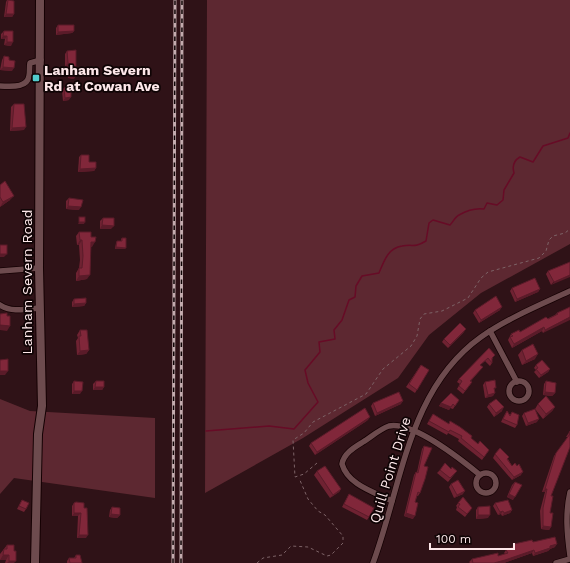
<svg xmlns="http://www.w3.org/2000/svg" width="570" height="563" font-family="'Work Sans',sans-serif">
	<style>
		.green { fill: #5d2831 }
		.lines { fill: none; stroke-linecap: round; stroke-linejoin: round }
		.stream { stroke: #670b26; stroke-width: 1.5 }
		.street-casing { stroke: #150103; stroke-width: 7 }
		.secondary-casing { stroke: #150103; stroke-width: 10 }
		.path { stroke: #7d6367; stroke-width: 1; stroke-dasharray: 3 3; stroke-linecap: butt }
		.street { stroke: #6d4b4e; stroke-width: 5.5 }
		.secondary { stroke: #6d4b4e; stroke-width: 8 }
		.rail-casing { stroke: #c4acaf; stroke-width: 3 }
		.rail { stroke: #0f0405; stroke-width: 1.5; stroke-dasharray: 4.5; stroke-linecap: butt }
		.wall { fill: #6f2232 }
		.shaded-wall { fill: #5a1b29 }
		.building { fill: #81273a; stroke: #5a1b29 }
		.poi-dot { fill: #52cdce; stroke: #0f0405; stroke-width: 1.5 }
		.labels { text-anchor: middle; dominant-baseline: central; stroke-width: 3.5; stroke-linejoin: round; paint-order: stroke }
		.poi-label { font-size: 14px; font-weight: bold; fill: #fde7e9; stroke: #0f0405; text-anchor: start }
		.street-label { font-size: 14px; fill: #fde7e9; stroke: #0f0405 }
	</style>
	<rect width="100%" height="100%" fill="#2f1217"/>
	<g class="green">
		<polygon points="207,0 570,0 570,244 481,293 429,335 398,378 303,438 205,493"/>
		<polygon points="0,399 30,411 155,418 155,498 14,478 0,494"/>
	</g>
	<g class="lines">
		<path class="stream" d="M206,431L269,426L294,429L318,402L308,383L305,370L320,352L319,342L335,339L334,330L342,320L349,300L355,297L356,286L362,276L379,273C384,261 388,248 402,246C414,244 414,248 426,241L429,223L433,220L450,225C453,222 455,217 459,215C466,211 476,208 484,209L487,203L497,205L503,200L504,190L514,173C512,166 513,161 520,157L533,162L543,146L568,138L570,133"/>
		<defs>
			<g id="street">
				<path d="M0,86C9,86 27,89 29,76C30,72 29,67 30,63L41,60"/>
				<polyline points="0,271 39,268"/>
				<path d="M0,305C12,313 27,309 40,308"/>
				<polyline points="490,331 517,382"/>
				<circle cx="519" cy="391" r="10"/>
				<circle cx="486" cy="483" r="10"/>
				<path d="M570,492C565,514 567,534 570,556"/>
				<path d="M392,501C374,492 348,485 342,464C344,453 355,447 363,442C371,437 380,429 389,426C413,421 463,461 480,475"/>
				<path d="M373,563C402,485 408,389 481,337C508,318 540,305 570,291"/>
				<polyline points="556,563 570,559"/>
			</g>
			<polyline id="secondary" points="35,563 38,434 42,406 39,268 40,0"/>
		</defs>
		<use href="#street" class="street-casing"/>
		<use href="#secondary" class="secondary-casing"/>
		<g class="path">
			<polyline points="317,463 304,474 295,477 293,440 304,433 313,422 366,394 383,369 411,346 417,336 420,319 424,314 442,311 468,298 481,278 488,272 539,258 546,251 549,240 553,236 565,233 570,229"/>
			<polyline points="257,563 263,558 282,555 291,546 308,547 327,556 331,555 343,543 343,536 325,515 318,511 308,499 299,478"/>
		</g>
		<use href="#street" class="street"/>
		<use href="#secondary" class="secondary"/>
		<defs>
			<g id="rail">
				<polyline points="173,563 175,0"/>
				<polyline points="181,563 182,0"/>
			</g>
		</defs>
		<use href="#rail" class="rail-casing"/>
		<use href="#rail" class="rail"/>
	</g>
	<g class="wall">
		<polygon points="7,0 12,0 14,14 12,17 4,17 6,2"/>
		<polygon points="58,25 74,31 72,33 56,35 56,28"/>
		<polygon points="4,31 13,31 11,46 4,45 5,39 1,39 1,34"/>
		<polygon points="67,51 74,79 68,78 68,67 65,66 65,54"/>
		<polygon points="4,56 9,60 12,71 0,70 2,60"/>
		<polygon points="64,88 69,100 63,101 62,91"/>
		<polygon points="14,104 24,130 10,131 11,107"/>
		<polygon points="81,155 96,168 94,171 78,172 79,157"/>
		<polygon points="0,185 10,200 0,207"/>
		<polygon points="69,198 79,210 66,209 66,201"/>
		<polygon points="103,218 111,229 100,229 100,221"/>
		<polygon points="79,232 91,237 92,247 91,247 87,279 76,281 76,273 79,268 80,260 79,245 77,245 76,236"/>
		<polygon points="122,238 125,249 115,249 116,243 117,241 121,241 121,239"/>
		<polygon points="570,262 551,285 546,274 548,271"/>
		<polygon points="512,288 540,289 538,292 515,302 510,291"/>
		<polygon points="74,299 86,303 84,306 72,307 72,302"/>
		<polygon points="570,307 543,333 542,331 512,348 508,340 511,334 520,332 555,315 557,313"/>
		<polygon points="475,310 500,310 479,323 473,313"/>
		<polygon points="80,330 89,350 86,354 77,355 76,341 78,338 77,335"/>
		<polygon points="464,332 448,348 442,342 444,339"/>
		<polygon points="489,348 493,358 492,359 492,363 490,366 485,361 480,365 480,370 471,381 470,385 463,394 457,389 460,384 457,382 459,379"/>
		<polygon points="522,350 535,359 522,365 518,355"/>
		<polygon points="421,365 429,370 415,393 406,387"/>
		<polygon points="536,365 550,369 548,372 539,378 534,372 536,370 534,368"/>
		<polygon points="74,381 80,394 72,394 72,384"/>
		<polygon points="96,381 104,387 102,390 93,390 93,384"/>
		<polygon points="546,381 555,393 552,396 543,395 544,384"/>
		<polygon points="485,382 495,390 493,396 485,398 483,385"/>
		<polygon points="459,400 453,409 450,408 449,410 439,406 441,403"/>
		<polygon points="373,403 401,404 375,416 371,406"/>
		<polygon points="489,404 502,411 494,417 487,407"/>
		<polygon points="538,404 555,407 552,411 543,419 535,409"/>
		<polygon points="507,411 510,415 512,412 517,425 515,428 501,422 505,414"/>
		<polygon points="524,413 537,422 526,426 522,416"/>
		<polygon points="433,414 449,424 450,421 471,438 478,444 489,450 482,460 458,441 459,439 448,433 447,435 427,424"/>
		<polygon points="368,420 315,455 309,446 311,443"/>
		<polygon points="570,431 570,447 551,496 550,513 551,527 549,530 541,529 540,511 545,492 542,492 554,456 568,437 566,437"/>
		<polygon points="424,446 424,466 420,493 418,496 417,496 415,502 413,519 404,516 414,475 416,472 417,472 422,449"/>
		<polygon points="495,454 508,459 512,466 521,475 512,480 493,458"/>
		<polygon points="440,470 457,471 448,482 437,473"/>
		<polygon points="317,471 341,489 339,492 330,498 314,475"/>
		<polygon points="515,482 513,500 507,497 512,485"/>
		<polygon points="451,484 463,494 454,498 449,487"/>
		<polygon points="349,494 369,517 367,520 342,507"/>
		<polygon points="22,500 26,509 24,512 17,509"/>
		<polygon points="74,503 84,508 86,538 77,538 78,516 72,516 72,506"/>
		<polygon points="458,503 472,508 465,517 456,510 457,507 456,506"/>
		<polygon points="495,503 512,510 510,513 502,516 501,514 498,515 493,506"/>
		<polygon points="112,507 120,515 117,518 109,517 110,510"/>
		<polygon points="478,507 488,518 476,519 476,510"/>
		<polygon points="533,542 555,547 550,549 548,551 533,556 532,553 504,563 470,563 469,562 472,559 498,556 505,554 504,553 506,550 512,548 514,544"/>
		<polygon points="7,545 14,563 5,563 6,560 0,560 0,554"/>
		<polygon points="76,555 82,563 67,563 67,561 69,558 74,558"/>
	</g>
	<g class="shaded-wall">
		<polygon points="6,14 14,14 12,17 4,17"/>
		<polygon points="74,31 72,33 56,35 58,32"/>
		<polygon points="3,36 7,36 5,39 1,39"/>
		<polygon points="7,42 13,42 11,46 4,45"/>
		<polygon points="68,63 70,64 68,67 65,66"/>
		<polygon points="3,67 14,68 12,71 0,70"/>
		<polygon points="70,75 76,76 74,79 68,78"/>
		<polygon points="71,97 69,100 63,101 65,98"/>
		<polygon points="26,127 24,130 10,131 12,128"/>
		<polygon points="96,168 94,171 78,172 80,169"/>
		<polygon points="14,196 10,200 0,207 3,202"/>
		<polygon points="68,206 81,207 79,210 66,209"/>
		<polygon points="79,222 85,222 84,224 78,224"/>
		<polygon points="102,225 114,226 111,229 100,229"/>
		<polygon points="80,240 82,240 79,245 77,245"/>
		<polygon points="91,242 95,242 92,247 88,247"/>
		<polygon points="116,247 126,248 125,249 115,249"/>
		<polygon points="0,254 7,254 4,257 0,257"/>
		<polygon points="90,275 87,279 76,281 79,276"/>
		<polygon points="570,275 570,277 551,285 554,282"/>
		<polygon points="540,289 538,292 515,302 517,299"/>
		<polygon points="86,303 84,306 72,307 74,304"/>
		<polygon points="502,307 500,310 479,323 481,320"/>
		<polygon points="570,317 570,320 543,333 545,330"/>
		<polygon points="0,325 10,326 7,331 0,330"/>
		<polygon points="544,327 542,331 512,348 514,344"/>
		<polygon points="466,329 464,332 448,348 450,345"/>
		<polygon points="89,350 86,354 77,355 80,351"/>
		<polygon points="538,354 535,359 522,365 526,361"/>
		<polygon points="550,369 548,372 539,378 541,375"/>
		<polygon points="0,371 8,371 5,375 0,375"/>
		<polygon points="95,387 104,387 102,390 93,390"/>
		<polygon points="74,391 82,391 80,394 72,394"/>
		<polygon points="545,392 555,393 552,396 543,395"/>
		<polygon points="495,393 493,396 485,398 488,395"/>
		<polygon points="403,401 401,404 375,416 377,413"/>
		<polygon points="441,403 451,407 449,410 439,406"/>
		<polygon points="504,407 502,411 494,417 496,413"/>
		<polygon points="555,407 552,411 543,419 546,414"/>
		<polygon points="370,417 368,420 315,455 317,452"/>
		<polygon points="539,419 537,422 526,426 528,423"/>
		<polygon points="523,472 521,475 512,480 514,477"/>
		<polygon points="341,489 339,492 330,498 333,495"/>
		<polygon points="545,489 547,489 545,492 542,492"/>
		<polygon points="465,491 463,494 454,498 457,495"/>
		<polygon points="509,494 515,497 513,500 507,497"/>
		<polygon points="512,510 510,513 502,516 504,513"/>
		<polygon points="503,511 501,514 498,515 500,512"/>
		<polygon points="74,513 81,513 78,516 72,516"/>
		<polygon points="406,513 415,516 413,519 404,516"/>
		<polygon points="111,514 120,515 117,518 109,517"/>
		<polygon points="478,515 490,515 488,518 476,519"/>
		<polygon points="543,526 551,527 549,530 541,529"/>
		<polygon points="79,535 88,535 86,538 77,538"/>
		<polygon points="557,544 555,547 550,549 548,551 533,556 535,553 550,546"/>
		<polygon points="534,550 532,553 504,563 494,563"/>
		<polygon points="3,555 9,555 6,560 0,560"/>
		<polygon points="9,561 16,561 14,563 7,563"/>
	</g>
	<g class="building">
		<polygon points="8,0 14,1 14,14 6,14"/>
		<polygon points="58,25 74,25 74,31 58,32"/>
		<polygon points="4,31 13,31 13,42 7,42 7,36 3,36"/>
		<polygon points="76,50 76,76 70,75 70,64 68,63 67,51"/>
		<polygon points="4,56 9,57 9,60 15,61 14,68 3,67"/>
		<polygon points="73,86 73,92 71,92 71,97 65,98 64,88"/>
		<polygon points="14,104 24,104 26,127 12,128"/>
		<polygon points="81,155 89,155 89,162 96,162 96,168 80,169"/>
		<polygon points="5,181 14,196 3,202 0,197 0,185"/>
		<polygon points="69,198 83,200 81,207 68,206"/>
		<rect x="79" y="217" width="6" height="5"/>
		<polygon points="103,218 114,218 114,226 102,225"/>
		<polygon points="79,232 91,232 91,237 96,237 95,242 91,242 90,275 79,276 79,268 82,268 83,256 82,240 80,240"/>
		<polygon points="122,238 126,238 126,248 116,247 117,241 122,241"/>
		<rect x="0" y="245" width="7" height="9"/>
		<polygon points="570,262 570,275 554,282 548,271"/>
		<polygon points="535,278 540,289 517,299 512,288"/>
		<polygon points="496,296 502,307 481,320 475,310"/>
		<polygon points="86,298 86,303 74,304 74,299"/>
		<polygon points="570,307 570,317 545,330 544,327 514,344 510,337 513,336 511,334 519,330 520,332 546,317 548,319 558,314 557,313"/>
		<polygon points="7,313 7,316 10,316 10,326 0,325 0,314"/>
		<polygon points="460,323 466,329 450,345 444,339"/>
		<polygon points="80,330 87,330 89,350 80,351 79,336 81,336"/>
		<polygon points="533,344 538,354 526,361 522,350"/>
		<polygon points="489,348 495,355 492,358 492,363 488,358 480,365 483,367 470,381 472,382 465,391 459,386 462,381 459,379"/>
		<polygon points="8,359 8,371 0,371 0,360"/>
		<polygon points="542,360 550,369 541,375 536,369 538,368 536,365"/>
		<polygon points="421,365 429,370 417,390 409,384"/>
		<polygon points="495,380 496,388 494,388 495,393 488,395 485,382"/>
		<polygon points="74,381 83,382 82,391 74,391"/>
		<polygon points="96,381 104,381 104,387 95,387"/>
		<polygon points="546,381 556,383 555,393 545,392"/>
		<polygon points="399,392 403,401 377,413 373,403"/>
		<polygon points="451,393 459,400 455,406 453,404 451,407 441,403"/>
		<polygon points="546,396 555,407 546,414 538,404"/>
		<polygon points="496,399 504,407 496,413 489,404"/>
		<polygon points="365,408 370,417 317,452 311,443"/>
		<polygon points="535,409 539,419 528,423 524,413"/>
		<polygon points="507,411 510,416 512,412 519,415 517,425 503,419"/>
		<polygon points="433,414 449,424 450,421 460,427 472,436 471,438 478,444 480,441 489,450 484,457 461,438 462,436 450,430 449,432 429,421"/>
		<polygon points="570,431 570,447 551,496 553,496 550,513 553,513 551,527 543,526 543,508 547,489 545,489 556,453 570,434 569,433"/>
		<polygon points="424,446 432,448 424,466 428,467 425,479 420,493 418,492 415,502 418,503 415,516 406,513 416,472 418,473"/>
		<polygon points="500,448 509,457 507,459 512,466 515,463 517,466 519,464 523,472 514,477 495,454"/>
		<polygon points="445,463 451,469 452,467 457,471 450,478 440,470"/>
		<polygon points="325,466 341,489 333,495 317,471"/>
		<polygon points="458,480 465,491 457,495 451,484"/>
		<polygon points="515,482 522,485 515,497 509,494"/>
		<polygon points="349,494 374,508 369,517 344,504"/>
		<polygon points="463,497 472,508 467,514 458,507 460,504 458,503"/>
		<polygon points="22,500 29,503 26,509 19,506"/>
		<polygon points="508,500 512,510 504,513 503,511 500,512 495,503"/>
		<polygon points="76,502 84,503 84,508 87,508 88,535 79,535 81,513 74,513 74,503"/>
		<polygon points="490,506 490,515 478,515 478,507"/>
		<polygon points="112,507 120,508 120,515 111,514"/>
		<polygon points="555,537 557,544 550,546 550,548 535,553 534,550 505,560 494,563 473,563 472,559 498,553 498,556 508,553 506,550 514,547 514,544 532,540 533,542"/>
		<polygon points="7,545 14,545 14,551 16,551 16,561 9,561 9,555 3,555 4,549 7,549"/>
		<polygon points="76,555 80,555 82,563 70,563 69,558 76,558"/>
	</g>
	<rect class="poi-dot" x="32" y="74" width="8" height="8" rx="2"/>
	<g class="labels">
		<g class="poi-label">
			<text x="44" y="70">Lanham Severn<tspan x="44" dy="16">Rd at Cowan Ave</tspan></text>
		</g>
		<g class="street-label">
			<text transform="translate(27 282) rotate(-90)">Lanham Severn Road</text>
			<text transform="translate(390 470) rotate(-73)">Quill Point Drive</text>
		</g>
	</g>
	<path d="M430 543v6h84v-6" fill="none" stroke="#fde7e9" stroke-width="2"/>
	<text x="436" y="543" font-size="12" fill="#fde7e9" stroke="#0f0405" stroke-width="3" paint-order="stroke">100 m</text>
</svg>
